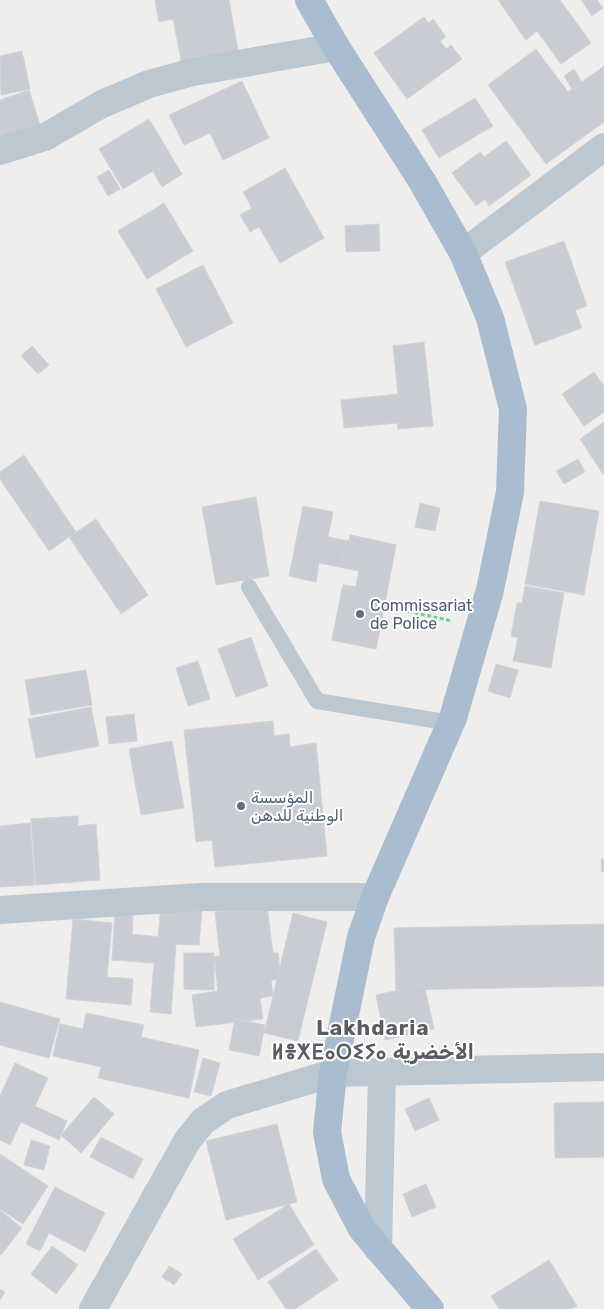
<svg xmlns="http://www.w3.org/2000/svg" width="604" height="1309" font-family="Rubik,'Noto Naskh Arabic','Noto Sans Tifinagh',sans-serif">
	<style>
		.building { fill: #c9ccd2; stroke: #d0d3d9 }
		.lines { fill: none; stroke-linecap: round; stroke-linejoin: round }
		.path { stroke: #6dd2a1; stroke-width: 3; stroke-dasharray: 4 2.5; stroke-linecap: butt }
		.service { stroke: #bcc8d1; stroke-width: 16 }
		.minor { stroke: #bcc8d1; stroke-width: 28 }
		.tertiary { stroke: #bcc8d1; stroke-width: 28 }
		.primary { stroke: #aabccf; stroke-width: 28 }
		.service-dot { fill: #5c6f8a; stroke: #fff; stroke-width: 2 }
		.labels { text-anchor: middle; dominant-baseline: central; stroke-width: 4; stroke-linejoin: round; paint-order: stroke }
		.service-label { font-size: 16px; fill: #4e5e75; stroke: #fff; text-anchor: start }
		.district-label { font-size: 21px; font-weight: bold; letter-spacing: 1px; fill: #595d63; stroke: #fff }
	</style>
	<rect width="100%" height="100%" fill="#f0eded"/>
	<g class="building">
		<polygon points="155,0 229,0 239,55 182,65 173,19 159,22"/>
		<polygon points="498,0 560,0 591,43 561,64 537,31 526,40"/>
		<polygon points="581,0 597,0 603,8 592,16"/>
		<polygon points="424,17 428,23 433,19 446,37 440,41 446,49 451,45 462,59 407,99 374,53"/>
		<polygon points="536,49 568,92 604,66 604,122 546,164 488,85"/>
		<polygon points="22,51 30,89 1,95 0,56"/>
		<polygon points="574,69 583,84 573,90 564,76"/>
		<polygon points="242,81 269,138 223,160 210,133 184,145 169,115"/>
		<polygon points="29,90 41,128 0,141 0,100"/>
		<polygon points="475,98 493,126 439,158 422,130"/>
		<polygon points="149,119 182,174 162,187 153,171 123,189 99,149"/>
		<polygon points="506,141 531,175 489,206 485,199 476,206 452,173 480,152 484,157"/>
		<polygon points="285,168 324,238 280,263 259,227 250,232 240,215 252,208 243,192"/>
		<polygon points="109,170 120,189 108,196 97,177"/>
		<polygon points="164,203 193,251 147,279 118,231"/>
		<polygon points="379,224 380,251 346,252 345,226"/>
		<polygon points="564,241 587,306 575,310 582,328 535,345 505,262"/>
		<polygon points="203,265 233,323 186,347 156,289"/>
		<polygon points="424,342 433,426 398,429 397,423 344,428 341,400 398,394 393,346"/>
		<polygon points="32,346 49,365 38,374 21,356"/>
		<polygon points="594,372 604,386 604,412 584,426 562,394"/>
		<polygon points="604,422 604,474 603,474 580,439"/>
		<polygon points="24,455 76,532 49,551 0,479 0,472"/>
		<polygon points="578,459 585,472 564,484 556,471"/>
		<polygon points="256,497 269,576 216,585 202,507"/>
		<polygon points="540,501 599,511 584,595 525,584"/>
		<polygon points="420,503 440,508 435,531 415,527"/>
		<polygon points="303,506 333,512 328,537 349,541 350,535 396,545 376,649 332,640 343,585 356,587 359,571 319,563 316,582 289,576"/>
		<polygon points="96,519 148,595 121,614 69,537"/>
		<polygon points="350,535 396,545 376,649 332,640 343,585 356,587 359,571 340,567 346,540 349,541"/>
		<polygon points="525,586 564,593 551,668 513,661 518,638 511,636 517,603 522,603"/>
		<polygon points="251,637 268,686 236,697 218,649"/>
		<polygon points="198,661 210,699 188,706 176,668"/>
		<polygon points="496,664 518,670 510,698 488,691"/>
		<polygon points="86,670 92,705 31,715 25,680"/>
		<polygon points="91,707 99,746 36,758 28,719"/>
		<polygon points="134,714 137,741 109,744 106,717"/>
		<polygon points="273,721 274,736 289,734 290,747 316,743 327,856 215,867 212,840 196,842 184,730"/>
		<polygon points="172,741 184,808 141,815 129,749"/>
		<polygon points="78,816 78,826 96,824 100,880 36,885 31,819"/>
		<polygon points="30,823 35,885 0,887 0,826"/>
		<polygon points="604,859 604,871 602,872 601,860"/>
		<polygon points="267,906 273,953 278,953 281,979 271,980 273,996 260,998 263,1019 196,1027 192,995 218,991 214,957 220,956 215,912"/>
		<polygon points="161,907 202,910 199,945 176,944 171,1014 150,1012 154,963 112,960 115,912 133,914 132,934 158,937"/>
		<polygon points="293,913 327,922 298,1041 264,1033"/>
		<polygon points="73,919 112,923 107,977 133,979 131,1005 66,999"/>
		<polygon points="604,924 604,986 396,990 394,928"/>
		<polygon points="184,953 214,953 214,990 184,989"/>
		<polygon points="424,985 434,1029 385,1040 376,995"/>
		<polygon points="0,1002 60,1019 49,1058 0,1045"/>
		<polygon points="86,1013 144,1025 141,1037 199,1050 189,1098 98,1078 101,1067 53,1056 60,1024 83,1029"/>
		<polygon points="235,1019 265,1025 259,1056 229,1050"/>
		<polygon points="203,1058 220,1063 211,1096 194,1092"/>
		<polygon points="15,1063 48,1078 35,1106 67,1121 59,1140 21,1122 10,1145 0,1140 0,1096"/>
		<polygon points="94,1097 114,1114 81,1153 61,1135"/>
		<polygon points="429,1098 439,1120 415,1131 405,1109"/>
		<polygon points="604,1102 604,1157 555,1158 554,1103"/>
		<polygon points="277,1124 297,1202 226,1220 206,1141"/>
		<polygon points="101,1137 143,1159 133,1179 90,1157"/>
		<polygon points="31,1140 50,1146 44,1170 24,1165"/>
		<polygon points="0,1154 48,1186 23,1224 0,1209"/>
		<polygon points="426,1184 436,1207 412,1217 403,1194"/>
		<polygon points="55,1187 105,1213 85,1252 49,1233 40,1251 26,1244"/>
		<polygon points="289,1204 314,1245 258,1280 233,1239"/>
		<polygon points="0,1210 22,1228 1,1255 0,1254"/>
		<polygon points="52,1246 78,1265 56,1294 31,1274"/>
		<polygon points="316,1249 338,1280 295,1309 286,1309 268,1282"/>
		<polygon points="549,1260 577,1306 571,1309 499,1309 491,1296"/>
		<polygon points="169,1266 182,1274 174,1285 162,1277"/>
		<polygon points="0,1289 5,1292 0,1300"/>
	</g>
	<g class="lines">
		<polyline class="path" points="389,607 452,621"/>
		<polyline class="service" points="249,587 317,701 451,723"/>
		<g class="minor">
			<polyline points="0,151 45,137 102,104 149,84 193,72 336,47"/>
			<polyline points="463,253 604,147"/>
			<polyline points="0,910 200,897 375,897"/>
			<polyline points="378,1249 382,1072"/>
		</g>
		<polyline class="tertiary" points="93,1309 187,1141 203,1121 227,1105 333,1073 604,1067"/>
		<polyline class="primary" points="309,0 336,47 422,181 463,253 490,318 513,409 510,492 490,590 453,718 375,897 361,937 333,1073 327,1132 336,1179 362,1229 430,1309"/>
	</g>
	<g class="service-dot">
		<circle cx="360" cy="614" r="5"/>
		<circle cx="241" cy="806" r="5"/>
	</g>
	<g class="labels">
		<g class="service-label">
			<text x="370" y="605">Commissariat<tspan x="370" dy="18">de Police</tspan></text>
			<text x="251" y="797">المؤسسة<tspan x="251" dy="18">الوطنية للدهن</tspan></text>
		</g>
		<g class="district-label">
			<text x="373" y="1027">Lakhdaria<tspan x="373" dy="24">ⵍⴻⵅⴹⴰⵔⵉⵢⴰ الأخضرية</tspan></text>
		</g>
	</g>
</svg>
